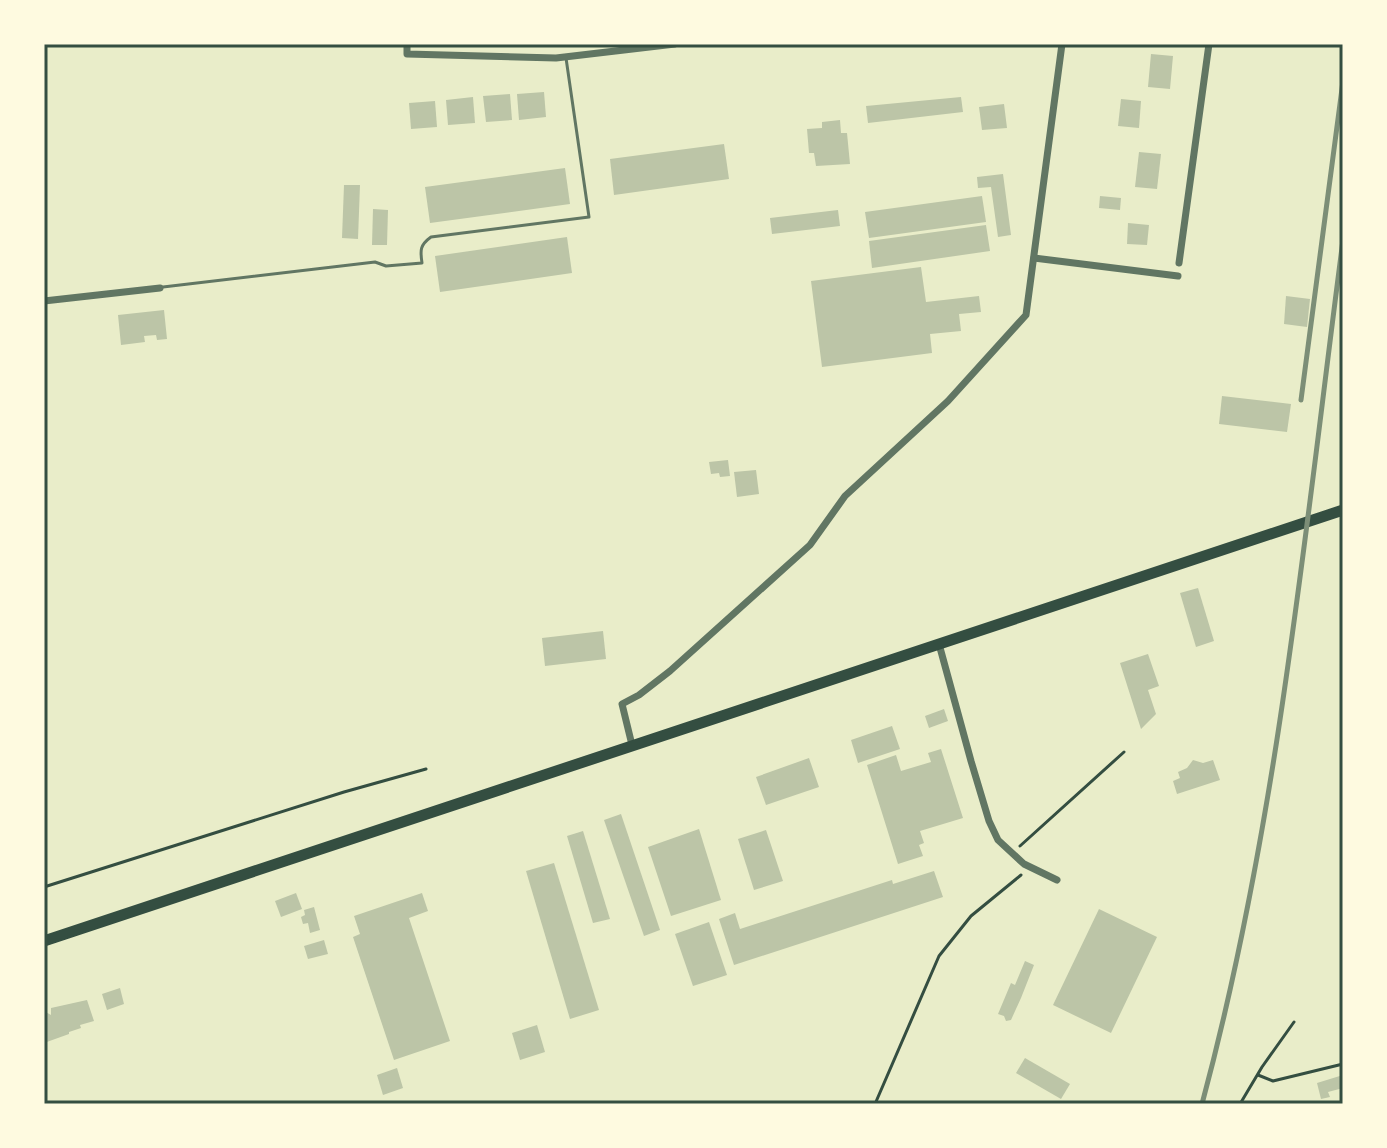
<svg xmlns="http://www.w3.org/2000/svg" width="1387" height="1148" font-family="'PT Sans',sans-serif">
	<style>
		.building { fill: #bcc5a7 }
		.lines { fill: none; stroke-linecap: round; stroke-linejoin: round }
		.path { stroke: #344e41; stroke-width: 3 }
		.service { stroke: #617663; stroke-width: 3 }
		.minor { stroke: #617663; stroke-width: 7 }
		.primary { stroke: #344e41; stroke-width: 11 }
		.rail { stroke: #7c8e77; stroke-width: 5 }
		.neatline { fill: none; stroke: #344e41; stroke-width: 3 }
	</style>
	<rect width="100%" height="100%" fill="#e9edc9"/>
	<g class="building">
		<polygon points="1151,54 1173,56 1170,89 1148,87"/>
		<polygon points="544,92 546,117 519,120 517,94"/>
		<polygon points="510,94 512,120 486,122 483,96"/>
		<polygon points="473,97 475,123 448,125 446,100"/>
		<polygon points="961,97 963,112 868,123 866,106"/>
		<polygon points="1121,99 1141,101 1139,128 1118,126"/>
		<polygon points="435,101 437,127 411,129 409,103"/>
		<polygon points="1004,104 1007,128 982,130 979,107"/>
		<polygon points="840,120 841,133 847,133 850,164 816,166 814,153 809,153 807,129 822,128 822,122"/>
		<polygon points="724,144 729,179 614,195 610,159"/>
		<polygon points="1139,152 1161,154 1157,189 1135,187"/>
		<polygon points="565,168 570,204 430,223 425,187"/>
		<polygon points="1003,174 1011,235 998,237 991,187 978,188 977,177"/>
		<polygon points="344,185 360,185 358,239 342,238"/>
		<polygon points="982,196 986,222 869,238 865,212"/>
		<polygon points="1100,196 1121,198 1120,210 1099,208"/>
		<polygon points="373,209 388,210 387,245 372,245"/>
		<polygon points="838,210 840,226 772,234 770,218"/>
		<polygon points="1128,223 1149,225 1147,245 1127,244"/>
		<polygon points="986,225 990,251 872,268 869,241"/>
		<polygon points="567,237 572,273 440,292 435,256"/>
		<polygon points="921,267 926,302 979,296 981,312 959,314 961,331 930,334 932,353 822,367 811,281"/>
		<polygon points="1286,296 1310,299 1307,327 1284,324"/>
		<polygon points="164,310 167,339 157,340 156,335 144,336 145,342 121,345 118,315"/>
		<polygon points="1222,396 1291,404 1287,432 1219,424"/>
		<polygon points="728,460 730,476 720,477 719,473 711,474 709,462"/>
		<polygon points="756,470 759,494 737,497 734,472"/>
		<polygon points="1198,588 1214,641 1196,647 1180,593"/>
		<polygon points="603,631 606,659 545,666 542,638"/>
		<polygon points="1148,654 1159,686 1148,690 1156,714 1141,729 1120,663"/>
		<polygon points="944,709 948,721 929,728 925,716"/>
		<polygon points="892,726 900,749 858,763 851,740"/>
		<polygon points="941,749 963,818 920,831 924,843 919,845 923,856 898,864 867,765 896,755 901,771 931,762 928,753"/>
		<polygon points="809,758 819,787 766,805 756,777"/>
		<polygon points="1193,760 1203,763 1213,760 1220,780 1177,794 1173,781 1180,778 1178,772 1187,768"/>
		<polygon points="621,814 660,930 644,936 604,820"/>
		<polygon points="699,829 721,900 671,916 648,847"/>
		<polygon points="766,830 783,881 754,890 738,839"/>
		<polygon points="583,831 610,919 593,923 567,836"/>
		<polygon points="554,863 599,1010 570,1019 526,871"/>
		<polygon points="934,871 943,897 734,965 719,919 735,913 740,929 892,880 893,884"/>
		<polygon points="296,893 302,909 281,917 275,901"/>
		<polygon points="422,893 428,911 409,918 450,1041 394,1060 353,937 360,934 354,916"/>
		<polygon points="314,907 320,930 310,933 308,923 303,924 301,917 305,915 304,910"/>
		<polygon points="1099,909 1157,937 1111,1033 1053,1005"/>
		<polygon points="709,922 727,975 693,986 675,934"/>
		<polygon points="324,940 328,954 308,959 304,946"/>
		<polygon points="1025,961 1034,965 1021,998 1011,1020 1006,1021 1004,1016 998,1014 1011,983 1015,985"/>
		<polygon points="120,988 124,1004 107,1010 102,994"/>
		<polygon points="87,1000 94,1021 80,1025 81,1028 69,1032 69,1034 44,1043 44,1011 51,1015 51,1008"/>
		<polygon points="537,1025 545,1052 520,1060 512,1033"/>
		<polygon points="1025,1058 1070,1084 1061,1099 1016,1073"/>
		<polygon points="397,1068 403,1088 383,1095 377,1075"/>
		<polygon points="1343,1075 1343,1088 1328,1092 1330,1097 1321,1099 1317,1083"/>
	</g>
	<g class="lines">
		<g class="path">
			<polyline points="1020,846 1124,752"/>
			<polyline points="44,887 344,792 426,769"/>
			<polyline points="1258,1075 1273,1081 1343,1064"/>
			<polyline points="875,1104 939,956 971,916 1021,875"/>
			<polyline points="1240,1104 1262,1067 1294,1022"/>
		</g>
		<path class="service" d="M163,287L375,262L386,266L422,263C420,250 420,245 431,237L589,217L566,58"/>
		<g class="minor">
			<polyline points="407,44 407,54 556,58 675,44"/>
			<polyline points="1034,258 1178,276"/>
			<polyline points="1179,263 1209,44"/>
			<polyline points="44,301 160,288"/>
			<polyline points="939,644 971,761 989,821 998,840 1024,864 1057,880"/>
			<polyline points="632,745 622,704 639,695 670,671 810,545 845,496 948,401 1026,315 1062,44"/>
		</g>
		<polyline class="primary" points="44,941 1343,510"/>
		<g class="rail">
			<polyline points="1301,400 1343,81"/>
			<path d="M1202,1104C1278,822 1305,529 1343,240"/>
		</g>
	</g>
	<rect width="1387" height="1148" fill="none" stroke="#fefae0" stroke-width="92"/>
	<rect x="46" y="46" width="1295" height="1056" class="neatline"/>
</svg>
